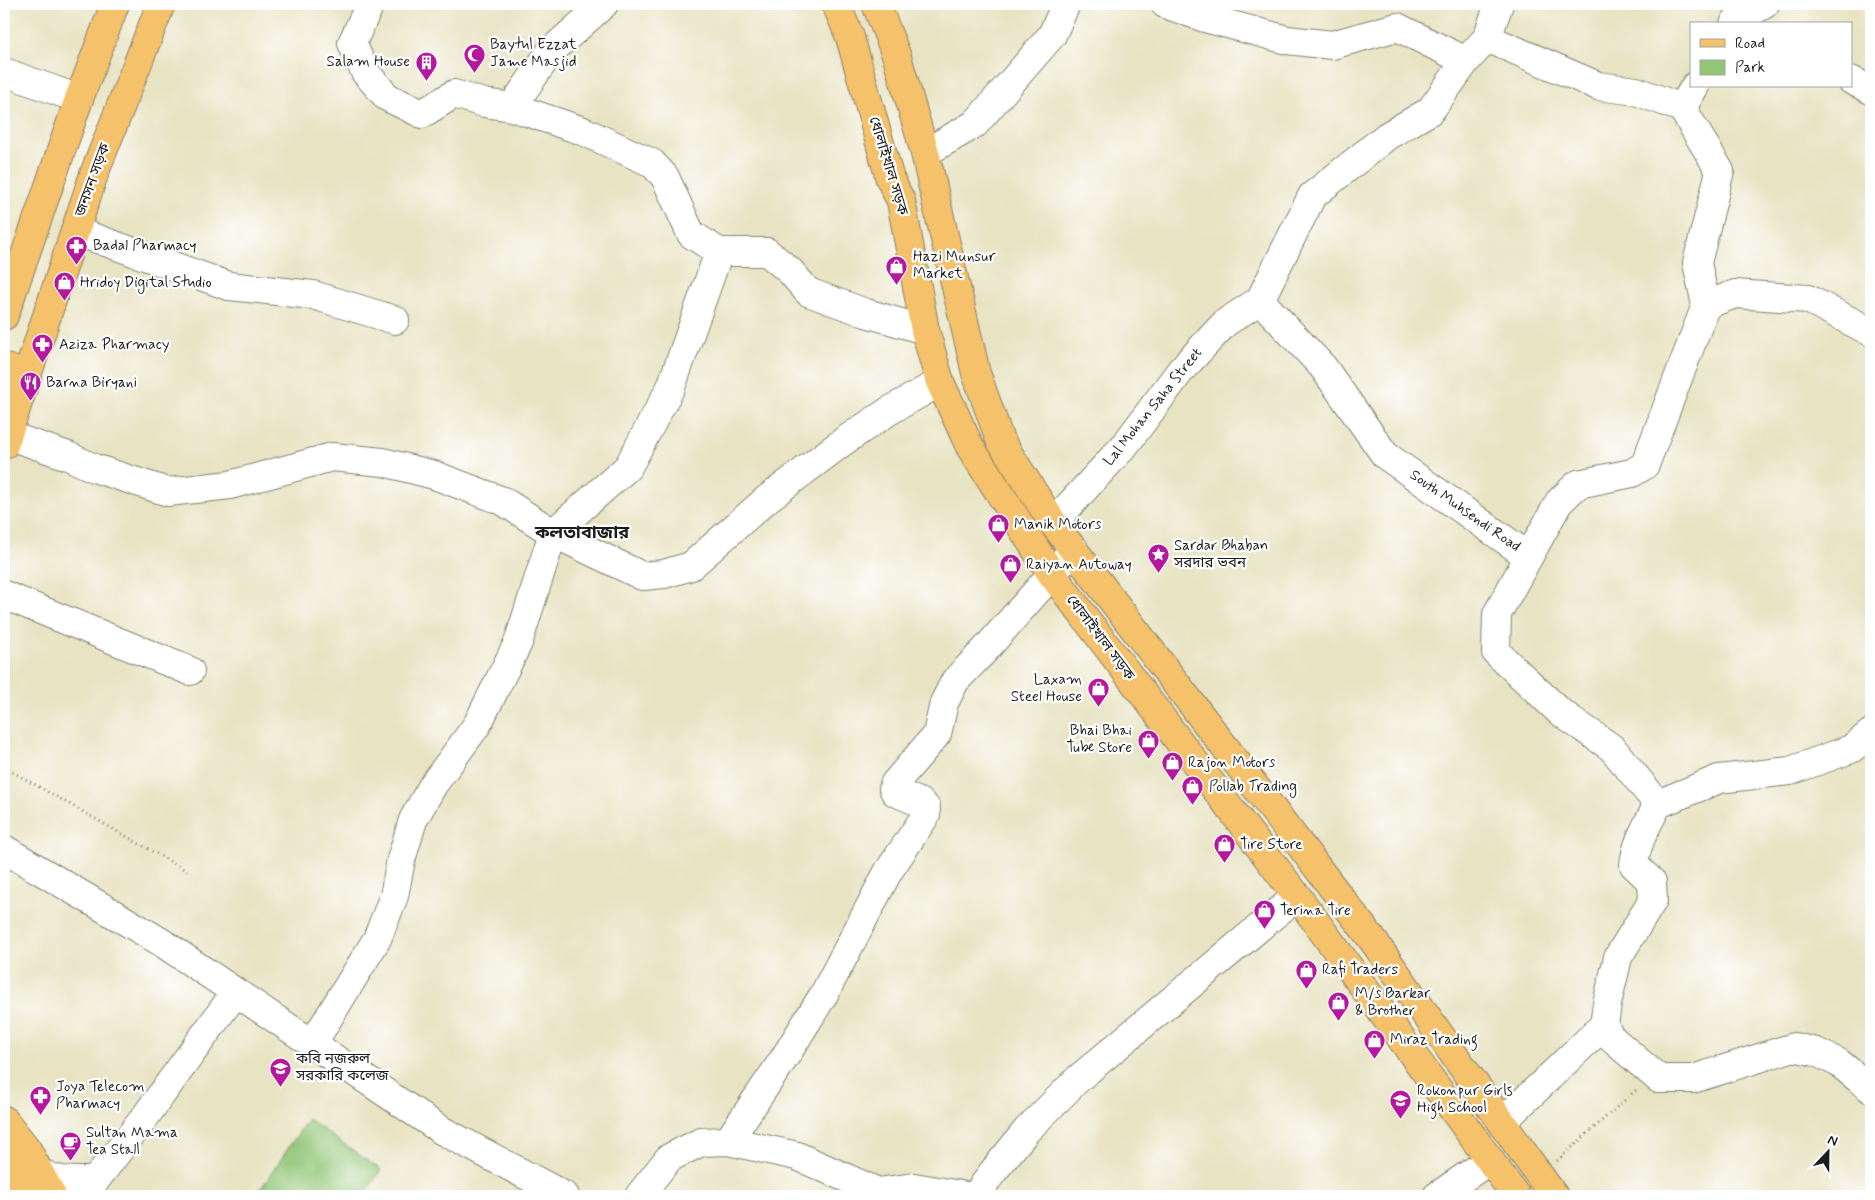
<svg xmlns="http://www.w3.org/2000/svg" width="1875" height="1200" font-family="Mynerve,'Noto Sans Bengali',sans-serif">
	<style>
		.green { fill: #92c677; stroke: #57714a }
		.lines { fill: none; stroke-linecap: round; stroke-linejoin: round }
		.minor-casing { stroke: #82806f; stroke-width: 30 }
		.major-casing { stroke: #82806f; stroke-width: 30 }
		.path { stroke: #82806f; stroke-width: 3; stroke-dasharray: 1 4; stroke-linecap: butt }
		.minor { stroke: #fff; stroke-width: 28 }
		.major { stroke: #f5c16b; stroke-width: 28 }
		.labels { text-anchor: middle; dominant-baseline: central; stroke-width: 4.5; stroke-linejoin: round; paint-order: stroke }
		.poi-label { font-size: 15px; fill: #1c1c1c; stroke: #fff; text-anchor: start }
		.street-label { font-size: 15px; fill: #1c1c1c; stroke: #fff }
		.quarter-label { font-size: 18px; font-weight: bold; fill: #1c1c1c; stroke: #fff }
	</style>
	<rect width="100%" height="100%" fill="#fff"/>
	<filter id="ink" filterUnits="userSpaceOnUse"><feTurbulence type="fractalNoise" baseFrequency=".02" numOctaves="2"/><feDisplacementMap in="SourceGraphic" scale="10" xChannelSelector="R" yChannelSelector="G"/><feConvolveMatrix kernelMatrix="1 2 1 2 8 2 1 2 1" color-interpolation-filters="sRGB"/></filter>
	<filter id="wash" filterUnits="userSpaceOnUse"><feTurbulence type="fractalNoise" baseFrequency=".0096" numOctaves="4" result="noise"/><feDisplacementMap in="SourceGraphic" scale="20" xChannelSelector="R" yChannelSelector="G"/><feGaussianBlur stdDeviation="1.12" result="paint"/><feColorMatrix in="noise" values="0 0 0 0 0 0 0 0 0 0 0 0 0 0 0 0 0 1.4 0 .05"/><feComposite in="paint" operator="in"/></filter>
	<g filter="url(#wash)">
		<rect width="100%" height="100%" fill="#e8e3c2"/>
		<polygon class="green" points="308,1119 381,1170 363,1196 256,1196"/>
	</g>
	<g filter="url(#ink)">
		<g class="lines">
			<defs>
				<g id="minor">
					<polyline points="370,4 352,43 365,72 387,97 422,114 454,94 484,103 512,107 583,131 652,163 665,177 691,234 719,252 767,252 790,271 808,292 866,313 925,330"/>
					<polyline points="1165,4 1205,18 1287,40 1332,45 1397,27 1466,61"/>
					<polyline points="1734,24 1736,21 1765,4"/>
					<polyline points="1487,38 1598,86 1636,91 1682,108"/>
					<polyline points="4,72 79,99"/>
					<polyline points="1851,80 1871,90"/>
					<polyline points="512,107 551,51 604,4"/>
					<polyline points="925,153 975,124 1052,35 1066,4"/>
					<polyline points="75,231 229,286 313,295 395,320"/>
					<polyline points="1260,300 1323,367 1385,455 1528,556"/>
					<polyline points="1706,305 1735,294 1808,299 1871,332"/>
					<polyline points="7,435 68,456 94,468 168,492 230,485 332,457 383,462 434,475 503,501 553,533 642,576 664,574 691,566 767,499 844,441 889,411 940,382"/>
					<polyline points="1053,523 1125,445 1181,370 1225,323 1260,300 1312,196 1387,136 1430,111 1466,61 1487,38 1499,4"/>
					<polyline points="4,595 190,671"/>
					<polyline points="1658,804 1612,748 1560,712 1496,652 1497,614 1559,502 1578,484 1632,473 1645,465 1706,305 1697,263 1720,171 1682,108 1695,86"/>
					<path d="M1658,804C1648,824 1636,842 1634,865L1652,882L1653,900L1618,957L1607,1004L1604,1025L1610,1037L1659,1079H1693L1794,1047L1816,1052L1839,1063L1871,1089"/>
					<polyline points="1658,804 1719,779 1790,771 1851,749 1871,733"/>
					<polyline points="4,849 161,942 441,1130 565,1196"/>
					<polyline points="313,1043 377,939 394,896 401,860 413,820 433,785 477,725 518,643 553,533 628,467 671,387 719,252"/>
					<polyline points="1502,1122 1604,1025"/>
					<polyline points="728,1141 785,1057 824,994 888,872 926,815 926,808 921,803 895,792 893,788 895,783 937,734 944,703 955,681 985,650 1074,549"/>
					<path d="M40,1172C59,1183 74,1181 95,1181"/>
					<polyline points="83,1196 145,1117 235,993"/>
					<polyline points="639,1196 669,1158 701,1142 728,1141 797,1156 878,1192 914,1187 966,1196"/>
					<polyline points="976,1196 992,1173 1027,1130 1079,1078 1297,896"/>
					<polyline points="1437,1196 1490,1160"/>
				</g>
				<g id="major">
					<polyline points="836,4 850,37 890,179 901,201 925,330 940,382 970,447 1051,573 1297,896 1516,1196"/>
					<polyline points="876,4 897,57 925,153 976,373 1000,440 1053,523 1372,939 1554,1196"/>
					<polyline points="4,316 79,99 115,4"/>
					<polyline points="4,367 26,375"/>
					<polyline points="4,445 94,174 161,4"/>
					<polyline points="4,1120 27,1149 52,1196"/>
					<polyline points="4,1157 31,1196"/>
				</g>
			</defs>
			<use href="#minor" class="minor-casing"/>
			<use href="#major" class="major-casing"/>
			<g class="path">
				<polyline points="4,767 187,871"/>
				<polyline points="1557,1161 1636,1090"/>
			</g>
			<use href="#minor" class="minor"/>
			<use href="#major" class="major"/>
		</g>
	</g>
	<defs>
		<symbol id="mosque-pin" viewBox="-11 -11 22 30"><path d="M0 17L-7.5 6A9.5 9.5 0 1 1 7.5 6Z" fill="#b5179e" stroke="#fff"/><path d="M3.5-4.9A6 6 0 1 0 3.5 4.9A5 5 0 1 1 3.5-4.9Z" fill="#fff"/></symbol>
		<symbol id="building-pin" viewBox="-11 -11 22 30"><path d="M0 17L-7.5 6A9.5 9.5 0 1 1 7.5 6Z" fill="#b5179e" stroke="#fff"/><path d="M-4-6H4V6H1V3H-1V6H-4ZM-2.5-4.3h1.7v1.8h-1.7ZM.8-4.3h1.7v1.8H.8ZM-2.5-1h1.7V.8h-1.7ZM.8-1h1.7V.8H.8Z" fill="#fff"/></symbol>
		<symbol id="pharmacy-pin" viewBox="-11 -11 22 30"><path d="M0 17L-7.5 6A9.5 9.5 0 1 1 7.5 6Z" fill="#b5179e" stroke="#fff"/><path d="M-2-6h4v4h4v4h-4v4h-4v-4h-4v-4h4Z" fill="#fff"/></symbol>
		<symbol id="shop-pin" viewBox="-11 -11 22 30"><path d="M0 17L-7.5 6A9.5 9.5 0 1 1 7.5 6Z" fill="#b5179e" stroke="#fff"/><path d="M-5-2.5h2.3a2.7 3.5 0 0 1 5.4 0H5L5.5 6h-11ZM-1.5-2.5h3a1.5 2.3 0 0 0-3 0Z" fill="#fff"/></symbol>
		<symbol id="restaurant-pin" viewBox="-11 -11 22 30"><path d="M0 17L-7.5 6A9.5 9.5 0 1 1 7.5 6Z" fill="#b5179e" stroke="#fff"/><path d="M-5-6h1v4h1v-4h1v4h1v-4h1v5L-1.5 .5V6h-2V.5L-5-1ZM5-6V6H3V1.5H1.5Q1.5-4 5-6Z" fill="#fff"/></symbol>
		<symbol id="sight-pin" viewBox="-11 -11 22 30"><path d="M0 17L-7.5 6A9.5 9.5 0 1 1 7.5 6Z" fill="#b5179e" stroke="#fff"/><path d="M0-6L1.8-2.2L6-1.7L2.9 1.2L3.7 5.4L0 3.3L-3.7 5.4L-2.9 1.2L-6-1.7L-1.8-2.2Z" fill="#fff"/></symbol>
		<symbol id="university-pin" viewBox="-11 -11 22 30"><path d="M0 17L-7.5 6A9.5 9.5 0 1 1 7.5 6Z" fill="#b5179e" stroke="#fff"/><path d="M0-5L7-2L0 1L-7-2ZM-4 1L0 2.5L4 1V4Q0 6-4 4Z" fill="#fff"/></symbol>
		<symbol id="school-pin" viewBox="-11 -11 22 30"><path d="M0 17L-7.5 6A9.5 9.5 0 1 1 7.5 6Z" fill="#b5179e" stroke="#fff"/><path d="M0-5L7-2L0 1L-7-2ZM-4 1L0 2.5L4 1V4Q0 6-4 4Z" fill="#fff"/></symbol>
		<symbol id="cafe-pin" viewBox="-11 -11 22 30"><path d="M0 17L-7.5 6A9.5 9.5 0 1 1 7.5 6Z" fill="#b5179e" stroke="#fff"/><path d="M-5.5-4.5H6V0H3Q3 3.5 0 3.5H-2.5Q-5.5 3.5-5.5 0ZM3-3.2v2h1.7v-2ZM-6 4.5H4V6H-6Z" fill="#fff"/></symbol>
	</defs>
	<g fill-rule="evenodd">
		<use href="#mosque-pin" x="462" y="42" width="25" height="34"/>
		<use href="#building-pin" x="414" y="50" width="25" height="34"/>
		<use href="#pharmacy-pin" x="64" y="234" width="25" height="34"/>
		<use href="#shop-pin" x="884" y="254" width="25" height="34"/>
		<use href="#shop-pin" x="52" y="270" width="25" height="34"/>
		<use href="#pharmacy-pin" x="30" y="332" width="25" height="34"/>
		<use href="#restaurant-pin" x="18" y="370" width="25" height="34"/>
		<use href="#shop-pin" x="986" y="512" width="25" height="34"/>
		<use href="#sight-pin" x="1146" y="542" width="25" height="34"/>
		<use href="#shop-pin" x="998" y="552" width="25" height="34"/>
		<use href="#shop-pin" x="1086" y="676" width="25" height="34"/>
		<use href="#shop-pin" x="1136" y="728" width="25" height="34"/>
		<use href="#shop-pin" x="1160" y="750" width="25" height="34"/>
		<use href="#shop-pin" x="1180" y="774" width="25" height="34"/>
		<use href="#shop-pin" x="1212" y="832" width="25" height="34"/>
		<use href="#shop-pin" x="1252" y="898" width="25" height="34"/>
		<use href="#shop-pin" x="1294" y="958" width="25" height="34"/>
		<use href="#shop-pin" x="1326" y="990" width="25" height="34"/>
		<use href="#shop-pin" x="1362" y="1028" width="25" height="34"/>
		<use href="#university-pin" x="268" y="1056" width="25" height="34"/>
		<use href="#pharmacy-pin" x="28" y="1084" width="25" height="34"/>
		<use href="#school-pin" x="1388" y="1088" width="25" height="34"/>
		<use href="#cafe-pin" x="58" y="1130" width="25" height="34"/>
	</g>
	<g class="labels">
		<g class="poi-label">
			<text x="490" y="45">Baytul Ezzat<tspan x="490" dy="17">Jame Masjid</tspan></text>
			<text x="410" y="62" text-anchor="end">Salam House</text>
			<text x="93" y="246">Badal Pharmacy</text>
			<text x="913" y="257">Hazi Munsur<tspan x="913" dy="17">Market</tspan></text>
			<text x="80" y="283">Hridoy Digital Studio</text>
			<text x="59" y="345">Aziza Pharmacy</text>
			<text x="46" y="383">Barna Biryani</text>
			<text x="1014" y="525">Manik Motors</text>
			<text x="1174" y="546">Sardar Bhaban<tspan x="1174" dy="17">সরদার ভবন</tspan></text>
			<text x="1026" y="565">Raiyan Autoway</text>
			<text x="1082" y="680" text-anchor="end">Laxam<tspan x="1082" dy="17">Steel House</tspan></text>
			<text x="1132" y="731" text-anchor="end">Bhai Bhai<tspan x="1132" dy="17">Tube Store</tspan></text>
			<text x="1188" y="763">Rajon Motors</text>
			<text x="1209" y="787">Pollab Trading</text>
			<text x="1240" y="845">Tire Store</text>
			<text x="1280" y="911">Terina Tire</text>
			<text x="1322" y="970">Rafi Traders</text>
			<text x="1355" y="994">M/s Barkar<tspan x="1355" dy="17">&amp; Brother</tspan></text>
			<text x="1390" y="1040">Miraz Trading</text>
			<text x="296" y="1059">কবি নজরুল<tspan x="296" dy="17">সরকারি কলেজ</tspan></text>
			<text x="56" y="1087">Joya Telecom<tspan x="56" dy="17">Pharmacy</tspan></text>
			<text x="1417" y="1091">Rokonpur Girls<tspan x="1417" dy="17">High School</tspan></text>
			<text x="86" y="1133">Sultan Mama<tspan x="86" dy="17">Tea Stall</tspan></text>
		</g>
		<g class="street-label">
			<text transform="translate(888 166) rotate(73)">ধোলাইখাল সড়ক</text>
			<text transform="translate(93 180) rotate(-70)">জনসন সড়ক</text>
			<text transform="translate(1153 407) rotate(-51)">Lal Mohan Saha Street</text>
			<text transform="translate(1465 511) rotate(35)">South Muhsendi Road</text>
			<text transform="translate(1100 638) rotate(53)">ধোলাইখাল সড়ক</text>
		</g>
		<g class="quarter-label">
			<text x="582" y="533">কলতাবাজার</text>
		</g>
	</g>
	<rect width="1875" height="1200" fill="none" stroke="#fff" stroke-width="20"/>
	<rect x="1690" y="22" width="162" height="65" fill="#ffffff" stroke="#a4a4a4"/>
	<rect x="1700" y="39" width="25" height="8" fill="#f5c16b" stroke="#a4a4a4"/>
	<text x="1735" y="48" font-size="15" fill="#1c1c1c">Road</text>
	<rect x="1700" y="60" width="25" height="15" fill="#92c677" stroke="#a4a4a4"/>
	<text x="1735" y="72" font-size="15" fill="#1c1c1c">Park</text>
	<g transform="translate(1828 1152) rotate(22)" stroke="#ffffff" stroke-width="4" paint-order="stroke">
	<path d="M0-4L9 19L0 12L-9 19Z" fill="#1c1c1c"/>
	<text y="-8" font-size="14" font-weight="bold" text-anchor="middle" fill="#1c1c1c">N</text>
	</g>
</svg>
